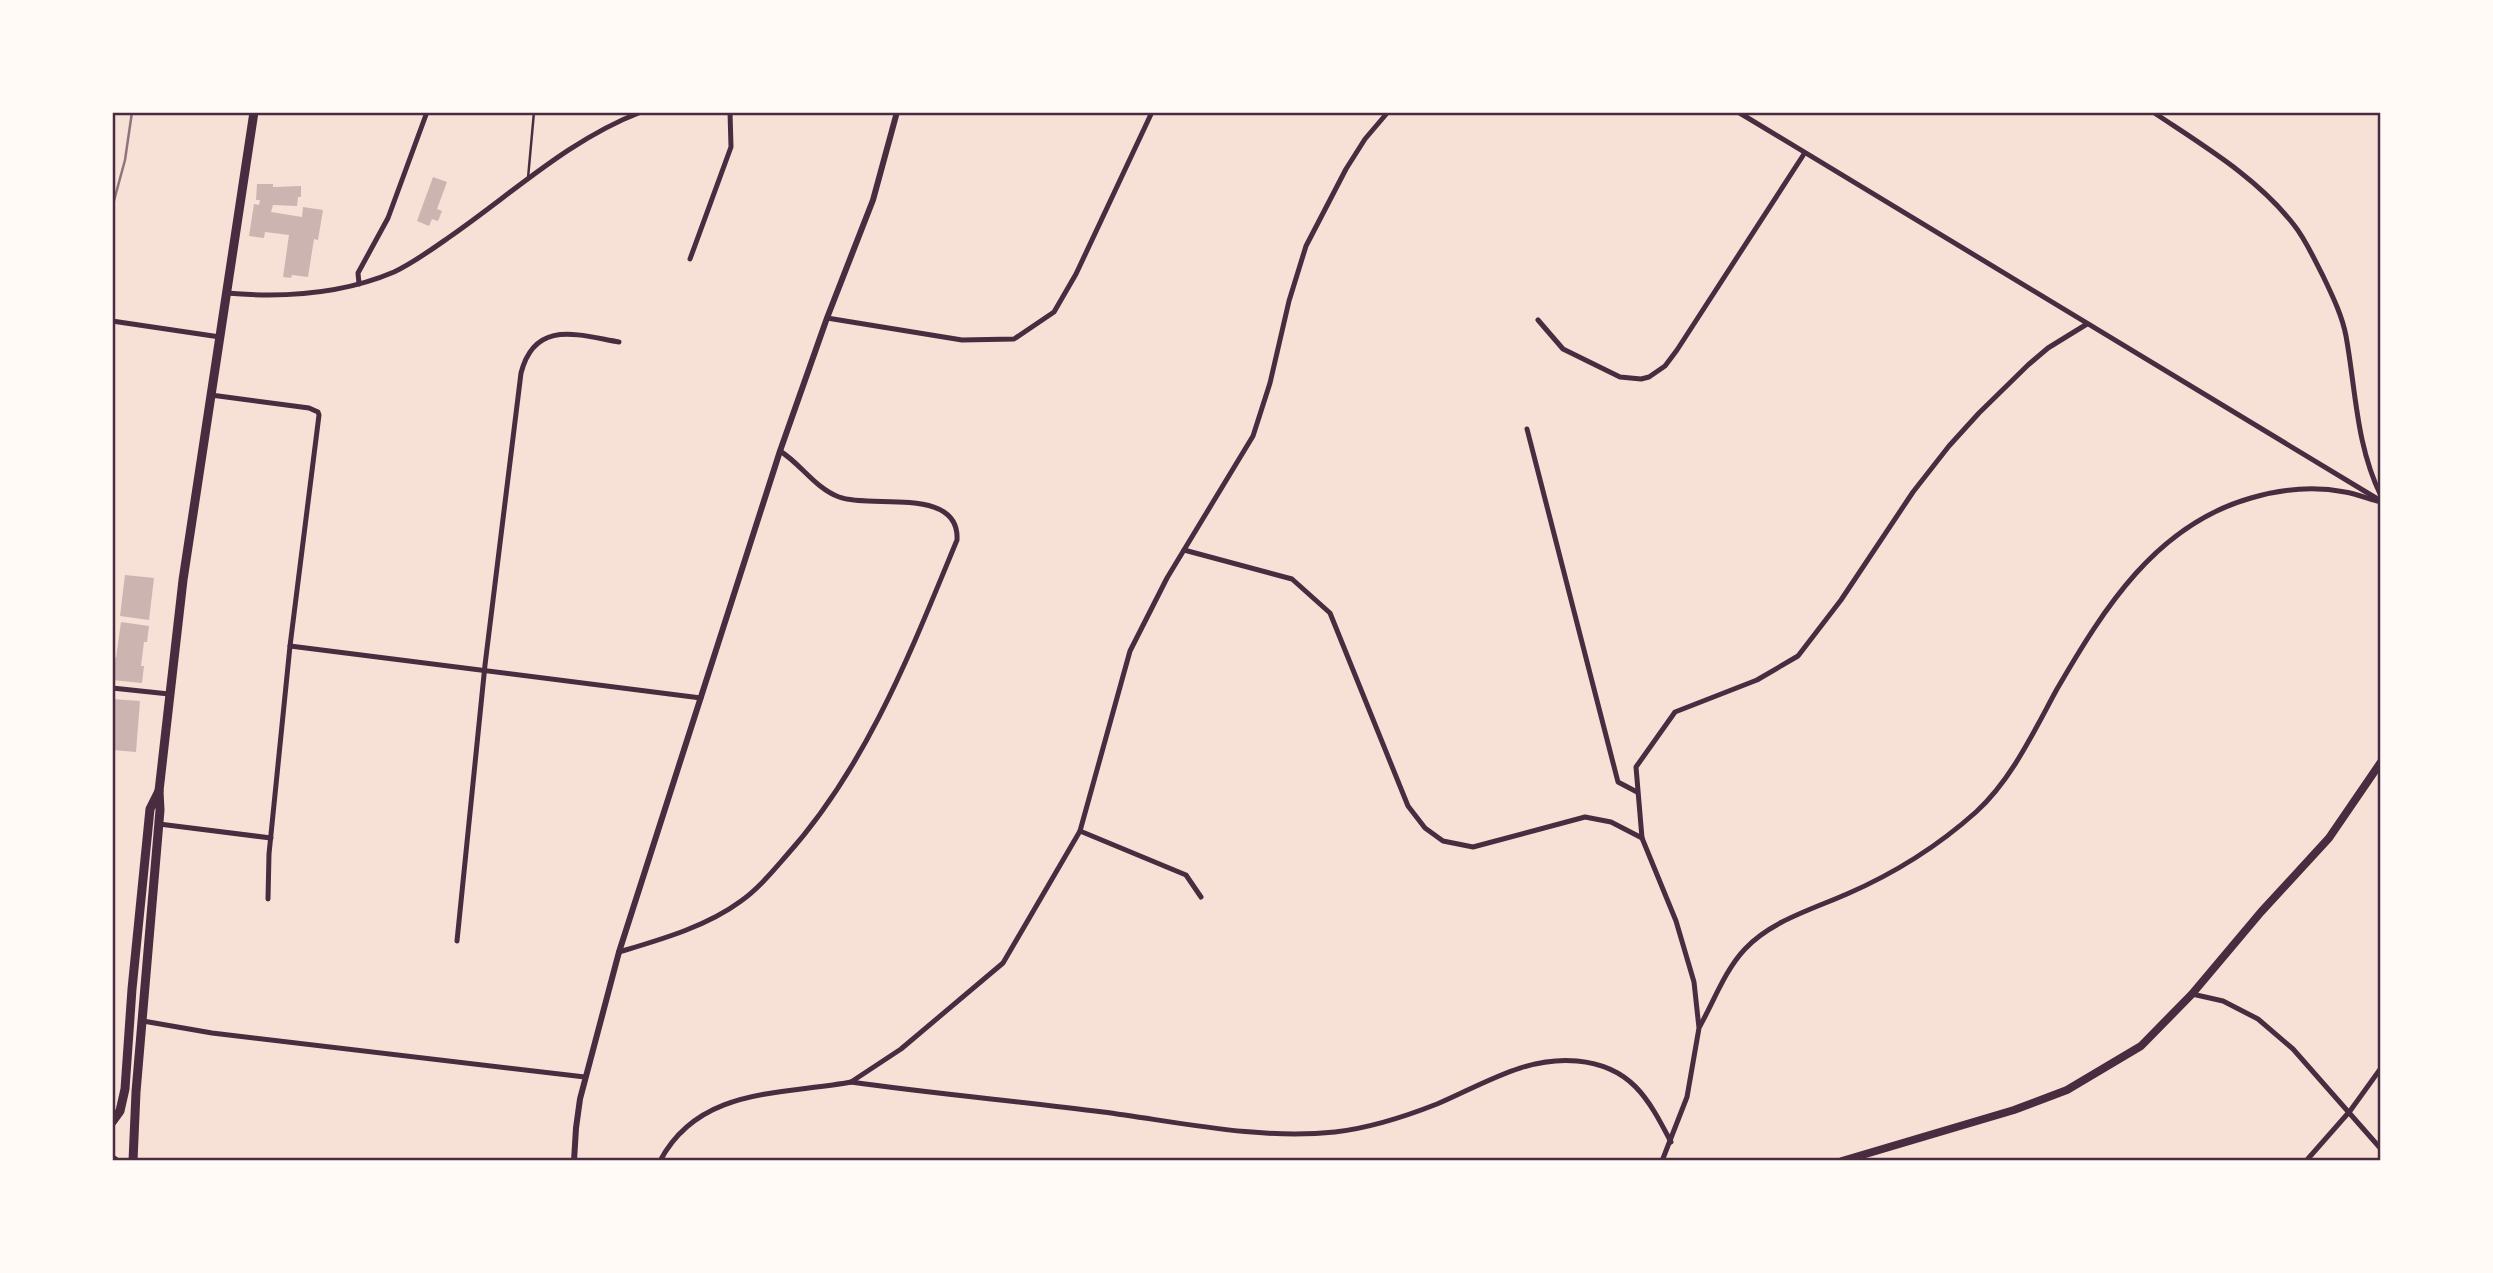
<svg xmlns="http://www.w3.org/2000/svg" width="2493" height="1273" font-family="Lato,sans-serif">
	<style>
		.building { fill: #ccb4b1 }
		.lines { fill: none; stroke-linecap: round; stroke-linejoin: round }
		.service { stroke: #4a2c40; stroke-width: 2.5 }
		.minor { stroke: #4a2c40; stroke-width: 5 }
		.tertiary { stroke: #4a2c40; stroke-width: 6 }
		.primary { stroke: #4a2c40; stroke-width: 8 }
		.trunk { stroke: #4a2c40; stroke-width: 9 }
		.rail { stroke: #8f747c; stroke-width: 2.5 }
		.neatline { fill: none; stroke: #4a2c40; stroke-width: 2.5 }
	</style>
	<rect width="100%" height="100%" fill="#f7e1d7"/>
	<g class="building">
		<polygon points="433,177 447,182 437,209 442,211 438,221 432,219 429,226 417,221"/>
		<polygon points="257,184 273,184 273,187 301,186 301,197 298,197 297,206 273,205 271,212 302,217 303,207 323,210 318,240 314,239 308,277 292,275 291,278 283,277 289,235 265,232 264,238 249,236 254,204 259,205 260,200 256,200"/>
		<polygon points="125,575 154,578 149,620 120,616"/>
		<polygon points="121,622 149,626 147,642 144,642 141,666 144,666 142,683 112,680 112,658 116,658"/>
		<polygon points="112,699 140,701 136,752 112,750"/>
	</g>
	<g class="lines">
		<polyline class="service" points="528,178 534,112"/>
		<g class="minor">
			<polyline points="1738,112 2376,498"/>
			<path d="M2153,112C2202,145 2257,177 2294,225C2306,240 2314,259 2323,276C2332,295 2342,315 2346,336C2356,391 2356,445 2381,496"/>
			<polyline points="690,259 731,147 730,112"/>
			<polyline points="359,284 358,273 388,218 427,112"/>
			<path d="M226,293C283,298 340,295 394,272C413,263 431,250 448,238C512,194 568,140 641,112"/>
			<polyline points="827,318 962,340 1014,339 1054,312 1076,274 1152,112"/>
			<polyline points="1538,320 1563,349 1620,377 1641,379 1649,377 1665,366 1677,350 1804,154"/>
			<polyline points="112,321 220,337"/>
			<polyline points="211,395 309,408 318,412 319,415 290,646 269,854 268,899"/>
			<polyline points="1527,429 1618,782 1637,792"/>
			<polyline points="1184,550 1292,579 1330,613 1408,806 1425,828 1443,841 1473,847 1585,817 1611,822 1642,838"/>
			<polyline points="290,646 701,698"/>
			<polyline points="112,688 169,694"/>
			<polyline points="159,824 271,838"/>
			<polyline points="1080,831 1186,875 1201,897"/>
			<path d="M457,941L485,665L521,373C535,319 578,335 619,342"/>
			<path d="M619,952C659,940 706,927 741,901C758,889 772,872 786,856C867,766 911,651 957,540C960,486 872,509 839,497C815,488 801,464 780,451"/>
			<polyline points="2192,994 2223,1001 2258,1019 2293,1049 2381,1149"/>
			<polyline points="143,1021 212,1033 585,1077"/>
			<path d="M1700,1026C1714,1001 1725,970 1745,949C1771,921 1813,909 1847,894C1893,874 1938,846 1976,812C2012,779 2034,731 2057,689C2104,608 2156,525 2251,498C2282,489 2314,486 2345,492C2357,494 2369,499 2381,502"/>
			<polyline points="851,1082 901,1049 1003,963 1080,831 1130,651 1167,578 1253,436 1270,383 1289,301 1306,246 1346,169 1365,139 1388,112"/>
			<path d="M660,1161C699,1087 781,1095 851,1082C935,1094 1019,1101 1103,1112C1179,1122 1258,1140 1335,1132C1370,1128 1404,1117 1437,1104C1482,1085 1526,1056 1577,1061C1631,1066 1648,1098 1671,1142"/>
			<polyline points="1662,1161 1687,1097 1699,1028 1694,982 1676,921 1642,838 1636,767 1675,712 1757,680 1798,656 1841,600 1913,492 1949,446 1979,413 2028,365 2048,348 2087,324"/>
			<polyline points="2306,1161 2350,1111 2381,1068"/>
		</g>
		<polyline class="tertiary" points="574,1161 576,1128 580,1099 619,952 780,451 827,318 873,200 897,112"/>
		<polyline class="primary" points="1842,1161 2014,1110 2067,1090 2141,1046 2192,994 2261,912 2329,838 2381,762"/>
		<g class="trunk">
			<polyline points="112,1122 120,1111 125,1089 132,989 150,809 159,791"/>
			<polyline points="112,1159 115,1161"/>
			<polyline points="133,1161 136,1092 160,810 159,791 183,580 254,112"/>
		</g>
		<polyline class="rail" points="112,208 125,160 132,112"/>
	</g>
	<rect width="2493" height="1273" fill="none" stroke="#fffaf5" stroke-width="228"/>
	<rect x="114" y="114" width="2265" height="1045" class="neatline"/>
</svg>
